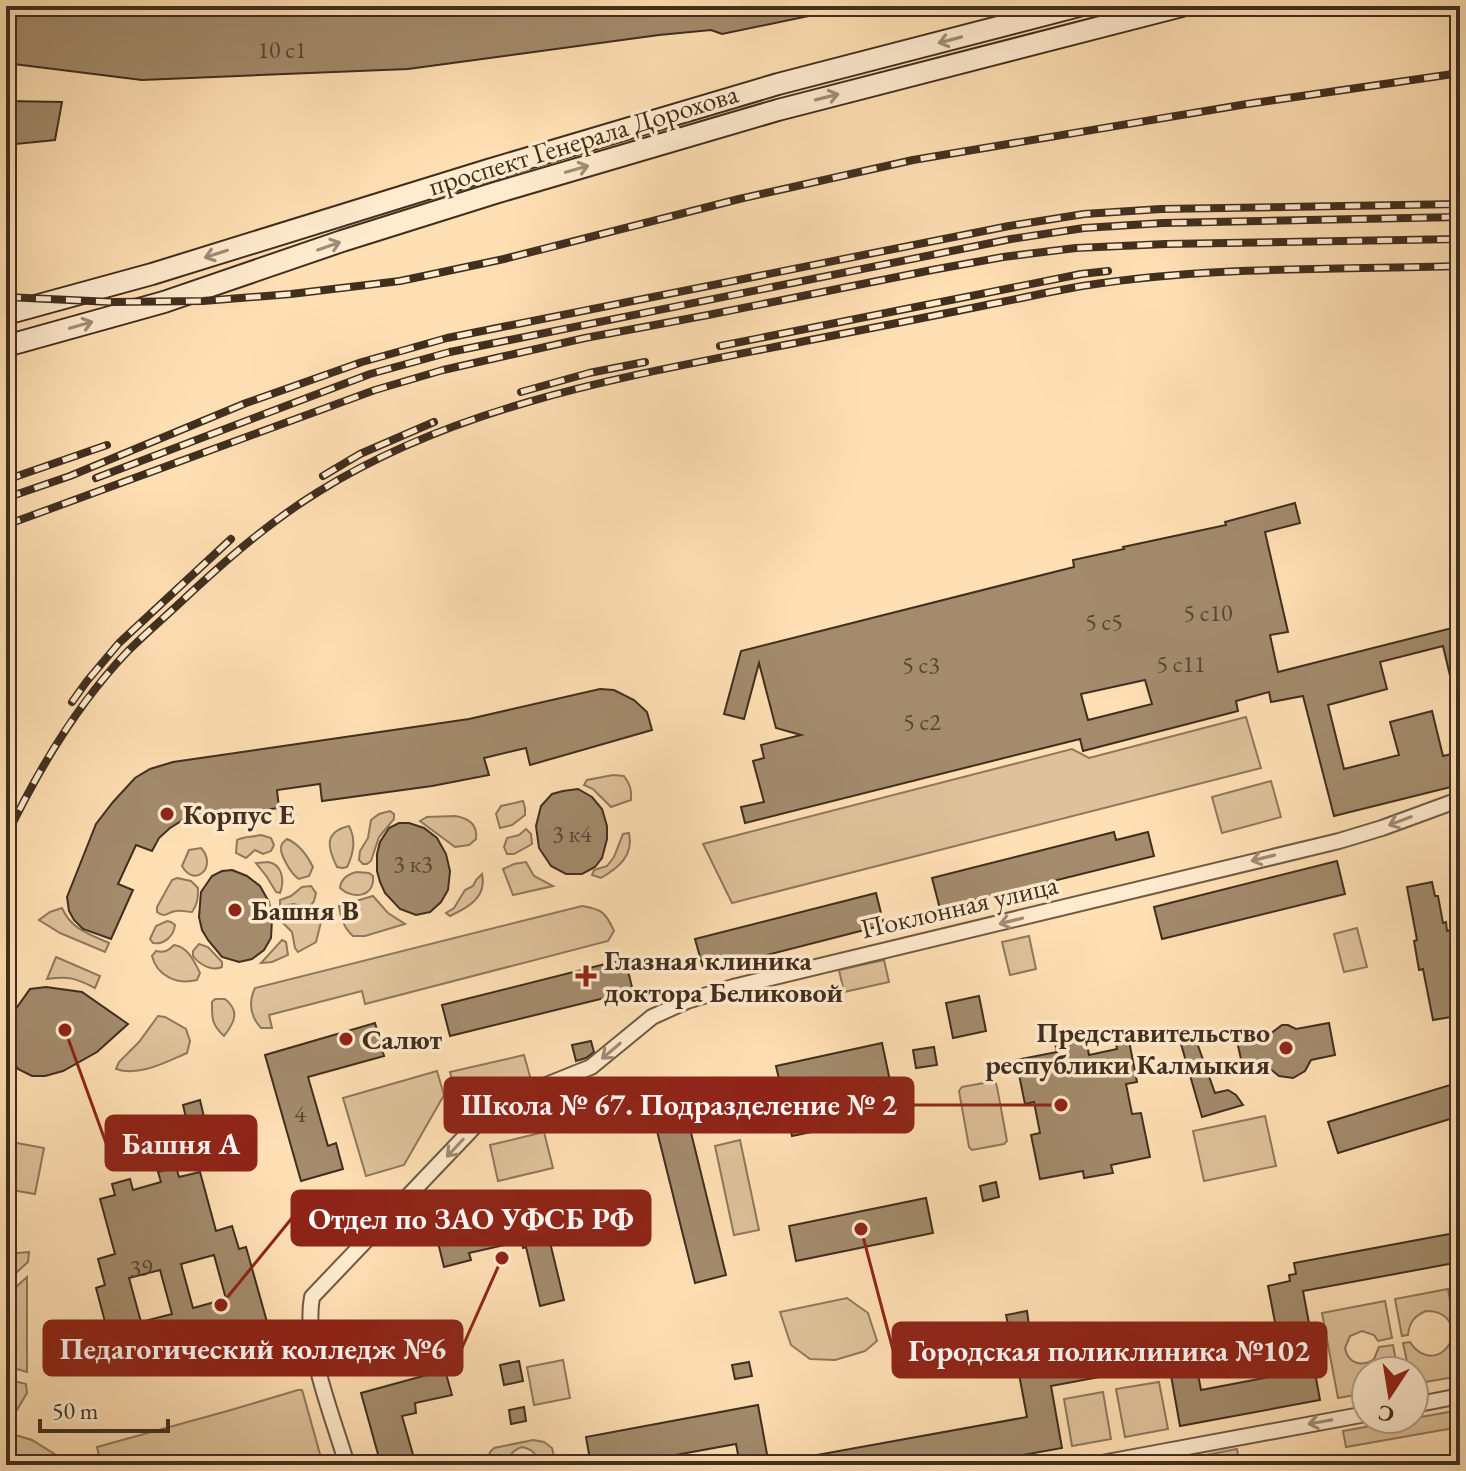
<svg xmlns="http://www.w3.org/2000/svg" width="1466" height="1471" font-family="'EB Garamond',serif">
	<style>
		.green { fill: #dfc29b; stroke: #90785d; stroke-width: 2 }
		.building { fill: #a38b6c; stroke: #402e1f; stroke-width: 2; fill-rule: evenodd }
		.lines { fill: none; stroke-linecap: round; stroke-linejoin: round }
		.street-casing { stroke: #705a44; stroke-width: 18 }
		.secondary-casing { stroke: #402e1f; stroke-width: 24 }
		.street { stroke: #ffebce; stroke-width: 14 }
		.secondary { stroke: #ffebce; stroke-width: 20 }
		.rail-casing { stroke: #402e1f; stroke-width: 8 }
		.rail { stroke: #ffebce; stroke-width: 5; stroke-dasharray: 15; stroke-linecap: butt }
		.oneway { stroke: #a08c76 }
		.poi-dot { fill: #8f2418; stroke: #ffebce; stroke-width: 3 }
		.labels { text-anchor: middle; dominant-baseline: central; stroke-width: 7; stroke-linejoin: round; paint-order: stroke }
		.number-label { font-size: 24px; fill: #594532 }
		.street-label { font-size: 28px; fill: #402e1f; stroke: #ffebce }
		.poi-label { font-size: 28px; font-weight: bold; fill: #402e1f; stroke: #ffebce; text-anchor: start }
		.leader { fill: none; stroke: #8f2418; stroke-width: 3 }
		.callout-dot { fill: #8f2418; stroke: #ffebce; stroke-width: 3 }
		.callout { fill: #8f2418; stroke: #8f2418; stroke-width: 3 }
		.callout-label { font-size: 30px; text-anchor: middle; font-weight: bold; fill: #fff }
	</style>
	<rect width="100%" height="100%" fill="#ffe0b4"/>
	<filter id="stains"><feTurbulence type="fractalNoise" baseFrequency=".0025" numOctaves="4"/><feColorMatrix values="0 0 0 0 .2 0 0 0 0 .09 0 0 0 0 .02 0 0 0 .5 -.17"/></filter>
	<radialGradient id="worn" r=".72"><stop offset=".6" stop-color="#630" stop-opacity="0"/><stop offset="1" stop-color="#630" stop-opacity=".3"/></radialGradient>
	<g class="green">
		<polygon points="1246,717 1261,768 732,903 703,844 1072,749 1089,758"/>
		<path d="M613,775L624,776C630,784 632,790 631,800L611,807L593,789L584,785L587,780Z"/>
		<polygon points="1271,781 1281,817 1222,833 1212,797"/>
		<polygon points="523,801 525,808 525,815 512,825 500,828 496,814 501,806"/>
		<polygon points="390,811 394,814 394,819 379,837 371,861 367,864 363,864 359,860 360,851 368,838 371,820 379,814"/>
		<path d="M455,816C468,818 478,824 476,839L469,845L455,847L420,821L427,817Z"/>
		<path d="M349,826C356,839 354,853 347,867L342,868L337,867C327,847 324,832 349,826Z"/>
		<polygon points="526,829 531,834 532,844 514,854 507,854 504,847 507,838 519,835"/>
		<path d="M629,833C634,856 618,868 601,878L592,875L594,870L607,866L614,857L623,834Z"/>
		<path d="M261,835L271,838L274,845L271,851L263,854L255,850L246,858L236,853L237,840C244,836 253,837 261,835Z"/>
		<path d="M287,839C299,844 307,855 313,867L309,876L299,879C292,875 277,852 282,844C283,842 285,841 287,839Z"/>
		<path d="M201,848C218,866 195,889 182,866L189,850Z"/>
		<path d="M268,862C282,864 285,880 280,893L276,892L267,877L256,863Z"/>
		<polygon points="526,862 534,876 553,886 513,895 503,869 514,864"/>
		<path d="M357,872L369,873L373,876C375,897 353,900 340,888C341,878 348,874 357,872Z"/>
		<path d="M482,874C487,897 469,907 450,916L446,913L454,908L465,890L473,886L476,880Z"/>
		<path d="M177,878L191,881L198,888C198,897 198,904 192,912C187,912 181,910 176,911C167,912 166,919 157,912V907L172,880Z"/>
		<polygon points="311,886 316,893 314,901 309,908 294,904 280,906 280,900 291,896 302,887"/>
		<path d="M373,896L388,913L405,924L365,936H353C344,928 341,919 339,906Z"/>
		<path d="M582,906C602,909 606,913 614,931L608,941L365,1004L362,991L269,1015L272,1028H261C250,1016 248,1003 255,988Z"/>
		<path d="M62,908C71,929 89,934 109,943L105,952L60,933L39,920L50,912Z"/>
		<polygon points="317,913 321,922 316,942 298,952 295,948 292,932 282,922 285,916 298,919"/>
		<path d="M167,921L171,922L175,925C174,936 164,945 153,943L150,939L156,926Z"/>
		<polygon points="1357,928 1367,967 1344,972 1334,934"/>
		<polygon points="1029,936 1036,969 1010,975 1002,942"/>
		<polygon points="282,940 286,942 288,955 272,962 261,963"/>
		<path d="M199,944L208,947L222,962V967C212,972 199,964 193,956V951Z"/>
		<path d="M174,945C188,947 194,961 200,973L197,980C177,985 157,976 152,956L156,951C164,953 168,951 174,945Z"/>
		<path d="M56,957L100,976L95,988C76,978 68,976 47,979Z"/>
		<polygon points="884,960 889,982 844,992 839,970"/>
		<path d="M215,999H225C240,1011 235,1022 224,1036C211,1024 212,1018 212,1002Z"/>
		<path d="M158,1016L165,1017L186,1029L190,1041L187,1053C166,1062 139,1077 116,1069L119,1062L139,1042Z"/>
		<path d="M524,1055L531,1080C499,1089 485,1096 461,1118L450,1072Z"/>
		<polygon points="437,1071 444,1095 404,1165 366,1176 343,1098"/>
		<polygon points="995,1081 997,1087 1007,1141 1004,1144 972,1150 969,1147 959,1091 962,1087"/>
		<polygon points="1265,1116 1276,1166 1204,1181 1193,1131"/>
		<polygon points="544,1132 553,1168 498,1181 490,1145"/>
		<polygon points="740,1140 759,1230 734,1235 715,1146"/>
		<polygon points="6,1141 44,1148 35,1194 6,1189"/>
		<polygon points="29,1252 28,1262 6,1282 6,1254"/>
		<polygon points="27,1277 27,1372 6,1366 6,1296"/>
		<path d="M1448,1289L1455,1327L1452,1328C1448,1315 1439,1311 1426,1311C1414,1316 1409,1323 1408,1335L1402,1336L1395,1299Z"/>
		<polygon points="847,1298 868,1313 877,1341 865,1351 835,1360 810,1359 791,1345 780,1312"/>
		<path d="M1385,1301L1392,1338L1378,1341L1374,1335L1362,1331L1350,1336L1345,1348C1348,1363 1361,1368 1374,1359L1379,1347L1393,1345L1398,1371H1366V1393L1338,1398L1322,1313Z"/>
		<path d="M1457,1334L1460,1352V1376L1414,1384V1371H1409L1403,1343L1410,1342C1423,1363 1447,1359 1453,1335Z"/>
		<polygon points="563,1360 570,1398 534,1405 527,1367"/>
		<polygon points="6,1379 26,1384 27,1393 9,1423 6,1423"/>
		<polygon points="1159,1382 1168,1429 1125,1437 1116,1389"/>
		<polygon points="298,1390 302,1390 303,1393 323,1465 101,1465 97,1447 231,1410"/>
		<polygon points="1103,1392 1111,1439 1072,1446 1064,1399"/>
		<polygon points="1460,1410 1460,1427 1346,1447 1343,1431"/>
		<polygon points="12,1434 32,1440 72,1465 6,1465 6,1438"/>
		<path d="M533,1440L544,1442L552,1448L556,1465H538C538,1455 532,1449 522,1447C513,1450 508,1455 508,1465H489C487,1457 488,1453 494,1448Z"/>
		<polygon points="1237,1449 1239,1462 1221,1465 1186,1465 1185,1459"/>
	</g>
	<g class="building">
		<polygon points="6,6 828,6 828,12 722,34 711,30 659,35 408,69 142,80 6,63"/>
		<polygon points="6,101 62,102 55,140 6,145"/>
		<path d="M1295,503L1300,523L1265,532L1288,632L1270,635L1278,672L1460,626V697H1455L1443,646L1380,662L1387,689L1328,705L1344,769L1399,755L1390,722L1432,711L1443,756L1460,752V783L1451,785V787L1334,816L1303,696L1271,702L1269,692L1236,701L1238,711L1083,751L1080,739L745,823L741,807L764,802L753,761L764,758L761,745L801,735L776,728L759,663L744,719L724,714L741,651L1074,567L1073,560L1124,549L1123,547L1226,525L1225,522ZM1145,680L1152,704L1088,720L1081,694Z"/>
		<polygon points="600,689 614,690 634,700 647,712 652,730 530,765 526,748 484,758 489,775 432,786 322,801 320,784 277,790 279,808 183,820 170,828 159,838 152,851 136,845 118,884 133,890 111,939 83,929 74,920 69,911 67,897 96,824 113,802 135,778 150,769 173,762 469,719"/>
		<polygon points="578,789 592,797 602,809 607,826 607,839 602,858 595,867 582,874 566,874 551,866 539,848 536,826 541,806 552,794 563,791"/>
		<polygon points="399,823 409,823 424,828 437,838 446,854 450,871 448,890 441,902 430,912 416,915 400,909 385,893 380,882 377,871 377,854 380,842 389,828"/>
		<polygon points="1114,832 1116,840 1148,832 1154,856 940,909 932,878"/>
		<polygon points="1337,861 1345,894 1162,939 1154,907"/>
		<polygon points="232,870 247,876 260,886 269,902 272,919 271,938 264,950 252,959 239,962 222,957 208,940 202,930 199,917 201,892 212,876 222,871"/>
		<polygon points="1432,882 1435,896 1438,896 1443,923 1446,922 1447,931 1450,930 1457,965 1454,966 1456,974 1453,975 1458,1002 1455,1002 1457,1016 1433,1020 1423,969 1419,970 1414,941 1417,940 1407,887"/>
		<polygon points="876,893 884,925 704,971 695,939"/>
		<polygon points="625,959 633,991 450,1036 442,1005"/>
		<polygon points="46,987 82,992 128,1024 97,1052 63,1071 45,1076 32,1076 18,1069 9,1054 7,1036 13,1013 30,989"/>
		<polygon points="979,996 986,1031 953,1038 946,1003"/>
		<polygon points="375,1023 384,1056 308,1077 328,1146 336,1143 343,1169 301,1181 265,1055"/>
		<polygon points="1329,1023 1335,1055 1311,1060 1305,1071 1293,1078 1279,1076 1269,1068 1244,1073 1237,1041 1270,1034 1282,1025 1288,1025 1296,1029"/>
		<polygon points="1084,1029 1089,1055 1117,1049 1116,1043 1129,1041 1137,1082 1126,1084 1132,1114 1141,1113 1150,1157 1111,1165 1113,1173 1084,1178 1083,1171 1040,1179 1031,1135 1040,1133 1034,1102 1025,1104 1016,1060 1057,1052 1053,1035"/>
		<polygon points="1196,1040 1215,1093 1228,1090 1236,1095 1243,1105 1202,1117 1181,1044"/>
		<polygon points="591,1041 594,1052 586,1058 576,1061 572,1045"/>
		<polygon points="882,1043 897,1114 792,1136 776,1066"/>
		<polygon points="934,1047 937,1065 916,1068 913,1050"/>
		<polygon points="1460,1082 1460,1116 1338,1153 1328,1122"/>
		<polygon points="682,1096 726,1275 695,1283 650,1103"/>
		<polygon points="200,1100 204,1117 187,1122 183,1105"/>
		<path d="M176,1167L179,1177L200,1172L216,1231L232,1226L239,1249L246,1247L267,1322L116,1363L96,1288L105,1285L98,1259L115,1254L100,1199L115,1195L112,1184L130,1179L133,1190L161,1182L158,1172ZM214,1255L226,1299L193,1308L181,1264ZM160,1270L172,1314L141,1322L129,1278Z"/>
		<polygon points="996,1182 999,1197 983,1201 980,1186"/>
		<polygon points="539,1197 564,1300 540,1306 526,1247 523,1248 522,1241 469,1253 471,1260 444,1267 433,1222"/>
		<polygon points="926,1198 933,1233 796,1261 789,1226"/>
		<polygon points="1460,1232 1460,1262 1303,1291 1317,1366 1314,1367 1320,1400 1180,1426 1169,1364 1051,1386 1062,1448 967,1465 801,1465 800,1458 1027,1417 1016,1358 1189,1327 1201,1390 1285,1374 1268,1286 1290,1281 1289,1275 1296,1274 1294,1263"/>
		<polygon points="1027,1311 1029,1326 1009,1329 1006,1315"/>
		<polygon points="519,1361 523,1381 504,1385 500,1365"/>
		<polygon points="749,1362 752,1376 735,1379 732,1365"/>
		<polygon points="445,1370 452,1395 415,1403 416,1413 402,1416 416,1465 381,1465 361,1393"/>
		<polygon points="758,1405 769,1465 740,1465 736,1444 621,1465 591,1465 586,1437"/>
		<polygon points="524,1407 526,1421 511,1424 509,1410"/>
	</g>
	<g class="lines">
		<defs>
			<g id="street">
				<polyline points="1172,10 1196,6"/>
				<polyline points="1414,1405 1460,1396"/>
				<path d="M347,1465C333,1416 303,1347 312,1297L494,1106L591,1067L652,1017L687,1001L733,987L1339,841L1382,828L1453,802L1460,797"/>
				<polyline points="1091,1465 1366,1414"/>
			</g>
			<g id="secondary">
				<polyline points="6,314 152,274 488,170 778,84 1079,6"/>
				<polyline points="6,346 164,302 342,241 495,193 778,110 1182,6"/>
			</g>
		</defs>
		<use href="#street" class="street-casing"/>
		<use href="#secondary" class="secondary-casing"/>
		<use href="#street" class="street"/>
		<use href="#secondary" class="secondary"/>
		<defs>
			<g id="rail">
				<polyline points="6,297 112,302 203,301 291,294 400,281 504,259 739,199 913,160 1247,104 1460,73"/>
				<polyline points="720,346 1081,274 1108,271"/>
				<polyline points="521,392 589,373 645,362"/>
				<polyline points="323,476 360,454 434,422"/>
				<polyline points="96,478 370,374 450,352 1011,239 1084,228 1163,223 1460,217"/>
				<polyline points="6,480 107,445"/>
				<polyline points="6,498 70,476 246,403 362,362 447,338 1009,226 1084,214 1161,209 1460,204"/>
				<polyline points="6,525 375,390 443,370 585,338 708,315 932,270 1003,257 1076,248 1166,244 1460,239"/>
				<polyline points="72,702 87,681 119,643 231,539"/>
				<path d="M6,837C38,770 77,704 128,651C146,633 165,617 183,600C226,560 268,523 318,492C463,401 640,374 805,341C867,329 929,317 991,304C1024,298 1056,290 1089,285C1211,266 1336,270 1460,266"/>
			</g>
		</defs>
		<use href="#rail" class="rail-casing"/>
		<use href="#rail" class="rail"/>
	</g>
	<defs><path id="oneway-shaft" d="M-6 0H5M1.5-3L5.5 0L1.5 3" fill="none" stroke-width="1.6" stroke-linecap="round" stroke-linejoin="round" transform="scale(2)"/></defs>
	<g class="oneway">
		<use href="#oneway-shaft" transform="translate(950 40) rotate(165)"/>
		<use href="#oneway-shaft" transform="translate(827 97) rotate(-14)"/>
		<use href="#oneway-shaft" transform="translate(577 169) rotate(-16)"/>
		<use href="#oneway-shaft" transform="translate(329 246) rotate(-19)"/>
		<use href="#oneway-shaft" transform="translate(216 254) rotate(162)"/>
		<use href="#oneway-shaft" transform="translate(81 325) rotate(-16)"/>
		<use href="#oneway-shaft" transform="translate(1400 821) rotate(159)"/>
		<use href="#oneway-shaft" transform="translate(1263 858) rotate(166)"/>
		<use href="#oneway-shaft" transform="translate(1011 921) rotate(166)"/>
		<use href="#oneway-shaft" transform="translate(611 1051) rotate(140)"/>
		<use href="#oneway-shaft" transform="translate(455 1148) rotate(133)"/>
		<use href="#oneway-shaft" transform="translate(1320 1422) rotate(170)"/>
	</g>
	<g class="poi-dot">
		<circle cx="167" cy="814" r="8"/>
		<circle cx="235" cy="910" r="8"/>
		<path d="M582 964h8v8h8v8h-8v8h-8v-8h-8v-8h8z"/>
		<circle cx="346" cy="1039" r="8"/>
		<circle cx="1286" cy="1048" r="8"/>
	</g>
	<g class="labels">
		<g class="number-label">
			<text x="282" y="49">10 с1</text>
			<text x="1208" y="612">5 с10</text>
			<text x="1104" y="621">5 с5</text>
			<text x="1181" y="663">5 с11</text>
			<text x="921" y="664">5 с3</text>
			<text x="922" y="721">5 с2</text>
			<text x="572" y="833">3 к4</text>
			<text x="413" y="863">3 к3</text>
			<text x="300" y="1113">4</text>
			<text x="141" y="1267">39</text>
		</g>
		<g class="street-label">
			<text transform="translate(583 139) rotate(-17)">проспект Генерала Дорохова</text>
			<text transform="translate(959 906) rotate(-13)">Поклонная улица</text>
		</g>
		<g class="poi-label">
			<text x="183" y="814">Корпус E</text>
			<text x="251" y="910">Башня B</text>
			<text x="604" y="960">Глазная клиника<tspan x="604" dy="32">доктора Беликовой</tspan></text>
			<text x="1270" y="1032" text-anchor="end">Представительство<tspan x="1270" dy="32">республики Калмыкия</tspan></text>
			<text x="362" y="1039">Салют</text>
		</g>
	</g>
	<path class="leader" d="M1061 1105L913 1105M65 1030L106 1143M221 1305L292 1218M502 1258L462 1348M861 1229L893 1350"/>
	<g class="callout-dot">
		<circle cx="1061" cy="1105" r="8"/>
		<circle cx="65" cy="1030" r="8"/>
		<circle cx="221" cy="1305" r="8"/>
		<circle cx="502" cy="1258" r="8"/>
		<circle cx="861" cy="1229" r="8"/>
	</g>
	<g class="callout">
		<rect x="445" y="1078" width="468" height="54" rx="8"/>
		<rect x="106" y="1116" width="150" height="54" rx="8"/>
		<rect x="292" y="1191" width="358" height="54" rx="8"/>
		<rect x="44" y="1321" width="418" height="54" rx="8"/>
		<rect x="893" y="1323" width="433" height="54" rx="8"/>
	</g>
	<g class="callout-label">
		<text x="679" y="1115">Школа № 67. Подразделение № 2</text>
		<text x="181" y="1154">Башня А</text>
		<text x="471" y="1229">Отдел по ЗАО УФСБ РФ</text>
		<text x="253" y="1359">Педагогический колледж №6</text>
		<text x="1109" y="1361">Городская поликлиника №102</text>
	</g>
	<rect width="1466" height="1471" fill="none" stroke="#ffe0b4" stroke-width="32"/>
	<rect x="8" y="8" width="1450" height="1455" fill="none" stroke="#402e1f" stroke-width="4"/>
	<rect x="16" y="16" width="1434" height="1439" fill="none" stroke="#402e1f" stroke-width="2"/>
	<g transform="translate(1390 1395) rotate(192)"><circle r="38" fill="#ffebce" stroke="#b39f88" stroke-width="2"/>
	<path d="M0-6L14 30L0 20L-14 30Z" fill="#8f2418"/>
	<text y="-12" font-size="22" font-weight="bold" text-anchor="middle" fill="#402e1f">С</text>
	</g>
	<path d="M40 1419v12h128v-12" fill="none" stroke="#402e1f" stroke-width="4"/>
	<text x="52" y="1419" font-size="24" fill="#402e1f" stroke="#ffebce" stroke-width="6" paint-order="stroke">50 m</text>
	<rect width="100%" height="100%" filter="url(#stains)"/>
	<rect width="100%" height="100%" fill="url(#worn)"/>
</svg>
